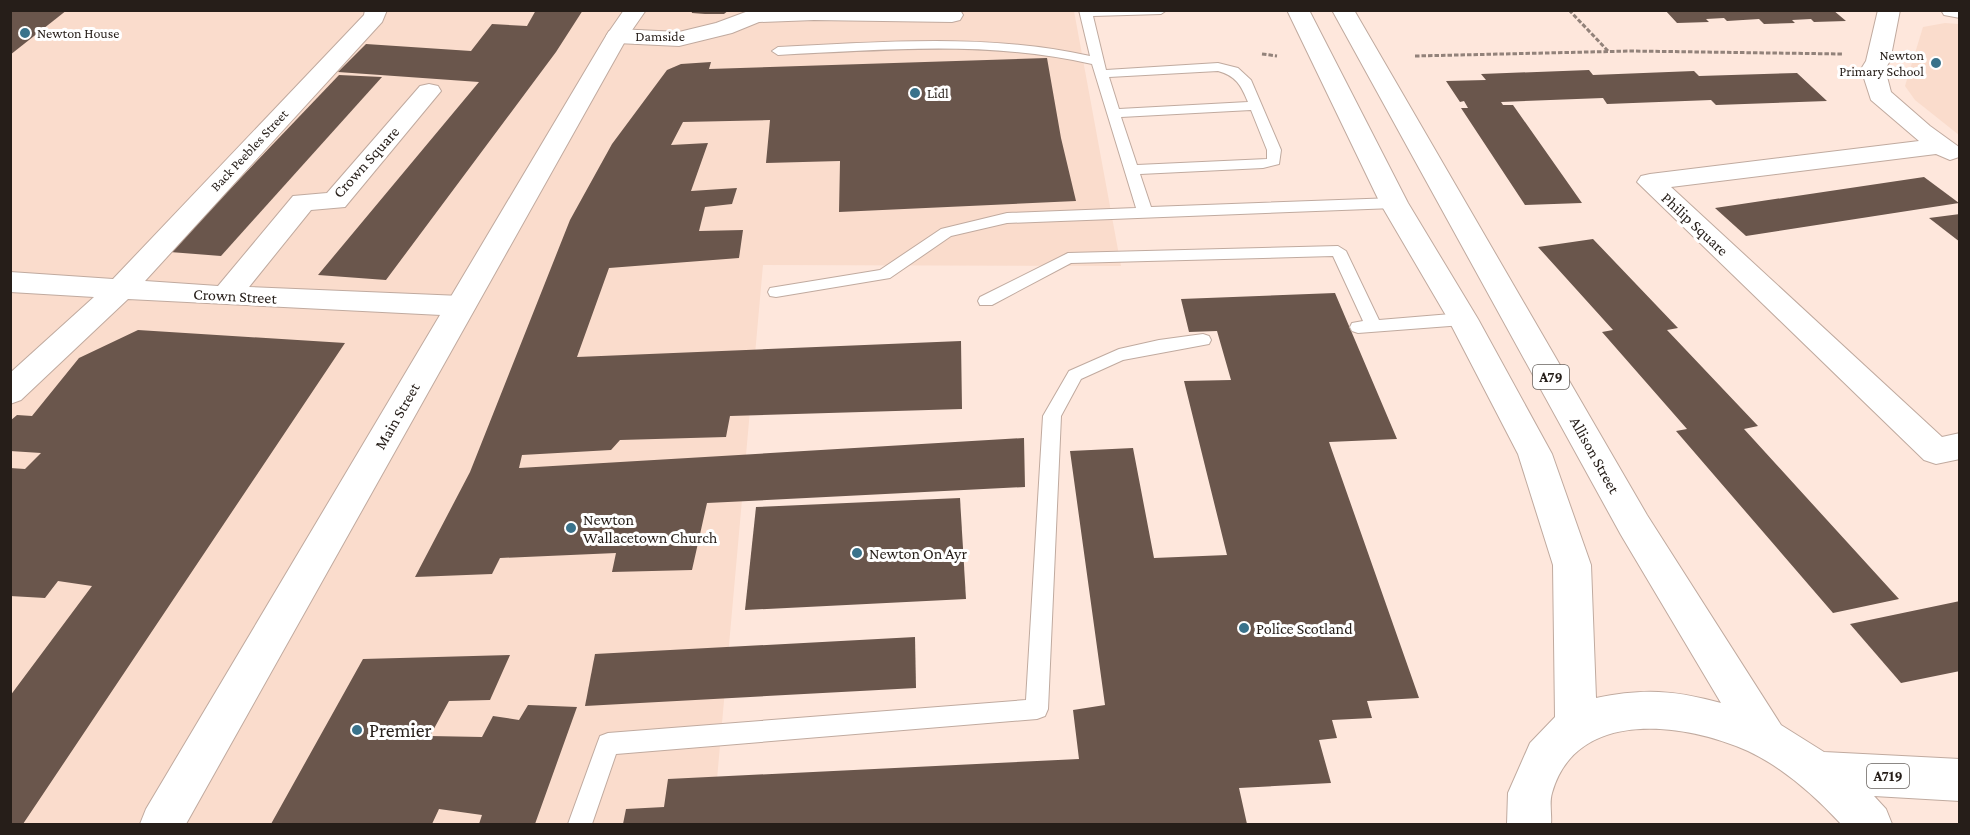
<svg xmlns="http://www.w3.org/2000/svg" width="1970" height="835" font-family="'Crimson Pro',serif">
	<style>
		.built { fill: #fadccc }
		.building { fill: #6a564c }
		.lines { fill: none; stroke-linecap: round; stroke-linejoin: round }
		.service-casing { stroke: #c0aa9f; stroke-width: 2 }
		.minor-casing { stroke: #c0aa9f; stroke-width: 2 }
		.tertiary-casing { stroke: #c0aa9f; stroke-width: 2 }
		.primary-casing { stroke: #c0aa9f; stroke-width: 2 }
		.path { stroke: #92827a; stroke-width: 3; stroke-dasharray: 4.5 2; stroke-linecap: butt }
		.service { fill: #fff; fill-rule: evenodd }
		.minor { fill: #fff; fill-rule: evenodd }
		.tertiary { fill: #fff; fill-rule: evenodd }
		.primary { fill: #fff; fill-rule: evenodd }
		.poi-dot { fill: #39728b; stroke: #fff; stroke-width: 2 }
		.labels { text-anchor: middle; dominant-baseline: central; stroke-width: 6; stroke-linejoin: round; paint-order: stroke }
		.far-poi-label { font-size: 14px; fill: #261e19; stroke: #fff; text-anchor: start }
		.far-street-label { font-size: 14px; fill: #261e19; stroke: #fff }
		.shield { fill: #fff; stroke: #67625e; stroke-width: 1.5 }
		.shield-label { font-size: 15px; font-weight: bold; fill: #261e19 }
		.street-label { font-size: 16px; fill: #261e19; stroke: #fff }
		.poi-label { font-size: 16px; fill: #261e19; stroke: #fff; text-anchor: start }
		.near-poi-label { font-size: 20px; fill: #261e19; stroke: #fff; text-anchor: start }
	</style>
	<rect width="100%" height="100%" fill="#fee7dc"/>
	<g class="built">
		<polygon points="10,11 1074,11 1121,266 763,265 713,824 11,824"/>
		<polygon points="1945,23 1959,24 1959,135 1915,100 1905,86 1923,27"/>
	</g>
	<g class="building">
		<polygon points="10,10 67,10 10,55"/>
		<polygon points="536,10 583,10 556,52 386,280 318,275 479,82 338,72 366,44 471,51 492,24 527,26"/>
		<polygon points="691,10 729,10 724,14 705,14 692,13"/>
		<polygon points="1665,10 1833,10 1846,21 1814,22 1811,19 1792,20 1795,23 1764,24 1759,19 1727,21 1724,18 1706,19 1709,22 1677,23"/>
		<polygon points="1047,58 1061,138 1076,201 839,212 840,161 766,163 770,120 683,122 671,145 708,143 691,191 737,188 732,204 705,207 699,231 743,230 739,258 609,268 577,357 961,341 962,409 730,416 726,437 620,440 611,450 522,455 519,468 1024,438 1025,487 707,503 692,570 612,572 616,553 500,558 492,574 415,577 470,472 570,220 612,144 667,70 681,64 711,62 709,69"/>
		<polygon points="1589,70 1593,75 1694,71 1699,76 1797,73 1827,101 1716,105 1711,100 1607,104 1603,98 1501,102 1503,105 1513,105 1582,203 1525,205 1461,108 1468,108 1464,101 1460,102 1446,81 1486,80 1481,74"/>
		<polygon points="339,75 382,77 221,256 170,252"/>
		<polygon points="1924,177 1959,203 1746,236 1715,208"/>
		<polygon points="1960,214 1960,242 1929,218"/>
		<polygon points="1593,239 1678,328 1667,330 1758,426 1744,429 1899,599 1833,613 1676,431 1687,429 1602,332 1613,330 1538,247"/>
		<polygon points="1335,293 1397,439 1329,442 1419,698 1367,701 1372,718 1332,720 1337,738 1319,740 1331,783 1239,788 1247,824 623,824 626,809 664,807 668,779 1079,759 1073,710 1105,705 1070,451 1133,448 1154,558 1227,555 1184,381 1231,380 1217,331 1189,332 1181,299"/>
		<polygon points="138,330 345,343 23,824 10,824 10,696 92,586 58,581 45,598 10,596 10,468 25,469 41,453 10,451 10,421 17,415 32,416 79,358"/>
		<polygon points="960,498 966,599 745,610 756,507"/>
		<polygon points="1960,601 1960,671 1901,683 1850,624"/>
		<polygon points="915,637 916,688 585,706 595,654"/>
		<polygon points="510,655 490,700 449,701 430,736 482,737 493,716 519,720 528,705 577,707 535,824 479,824 482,815 439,809 432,824 271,824 363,659"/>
	</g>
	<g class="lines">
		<defs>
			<g id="service">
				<path d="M1079,10H1167L1161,14L1093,16L1106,70L1218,63L1238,68L1251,80L1281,150L1279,164L1263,168L1140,174L1151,207L1394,198L1401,203L1394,208L1007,223L951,236L890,278L776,297L770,296L768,292L770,288L776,287L880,270L941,229L1007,213L1136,208L1092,64C988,40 884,50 778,55L772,51L778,47C883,42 987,33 1090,56ZM1218,71C1236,76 1241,85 1248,102L1119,109L1109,77ZM1251,110L1267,150V159L1137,165L1121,117Z"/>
				<polygon points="1338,246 1346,251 1379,320 1463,313 1469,315 1471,319 1469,323 1463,325 1358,333 1352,331 1350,327 1352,323 1363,321 1333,256 1071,263 992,305 980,305 978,301 980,297 1068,253"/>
				<polygon points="1203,334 1209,336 1211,340 1209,344 1123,360 1081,379 1061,416 1048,709 1045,716 1037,719 616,754 592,824 568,824 597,744 600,736 608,733 1026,700 1043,416 1069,371 1119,349 1159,340"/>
			</g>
			<g id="minor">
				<polygon points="365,10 387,10 382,22 145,281 218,286 293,196 327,193 420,86 429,84 438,86 441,91 345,207 311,210 249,287 461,296 472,299 476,306 472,313 461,316 128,299 21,400 10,404 10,373 94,297 10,292 10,272 113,279 364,15"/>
				<polygon points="960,10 963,15 960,20 952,22 814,20 759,22 732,33 679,46 617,43 609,41 606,36 609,31 617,29 679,32 716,23 751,10"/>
				<polygon points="1878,10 1900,10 1890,61 1885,69 1891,92 1930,126 1959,147 1959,157 1950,160 1936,154 1671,187 1942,437 1960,433 1960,459 1936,464 1924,460 1637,182 1641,176 1650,174 1919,141 1871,100 1861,69 1866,61"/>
				<polygon points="1941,10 1960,10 1960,18 1944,15"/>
			</g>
			<polygon id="tertiary" points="624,10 646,10 628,36 186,824 140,824 146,809 606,36"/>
			<path id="primary" d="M1287,10H1309L1408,203L1478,319L1552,454L1591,565L1596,698C1643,688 1675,690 1721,703L1621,535L1332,10H1354L1647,515L1781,725L1824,752L1960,759V801L1874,796L1886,809L1892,824H1841C1815,796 1784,768 1748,751C1686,723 1576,707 1552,793C1549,803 1552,814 1551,824H1507L1508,793L1530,743L1555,717L1553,565L1518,454L1448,319L1380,203Z"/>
		</defs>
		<use href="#service" class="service-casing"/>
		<use href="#minor" class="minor-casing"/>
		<use href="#tertiary" class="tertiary-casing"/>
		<use href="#primary" class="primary-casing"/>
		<g class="path">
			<polyline points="1569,10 1608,51"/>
			<polyline points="1262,54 1277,56"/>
			<polyline points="1415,56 1631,51 1843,54"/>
		</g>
		<use href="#service" class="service"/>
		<use href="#minor" class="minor"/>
		<use href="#tertiary" class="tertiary"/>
		<use href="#primary" class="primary"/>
	</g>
	<g class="poi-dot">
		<circle cx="25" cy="33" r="6"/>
		<circle cx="1936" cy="63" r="6"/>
		<circle cx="915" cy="93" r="6"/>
		<circle cx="571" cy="528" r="6"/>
		<circle cx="857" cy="553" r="6"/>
		<circle cx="1244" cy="628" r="6"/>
		<circle cx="357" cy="730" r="6"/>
	</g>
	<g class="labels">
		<g class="far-poi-label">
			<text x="37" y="33">Newton House</text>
			<text x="1924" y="55" text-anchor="end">Newton<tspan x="1924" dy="16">Primary School</tspan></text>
			<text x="927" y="93">Lidl</text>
		</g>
		<g class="far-street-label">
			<text x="660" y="36">Damside</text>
			<text transform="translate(249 150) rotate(-47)">Back Peebles Street</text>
		</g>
		<g class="shield">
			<rect x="1533" y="365" width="36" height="24" rx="4.5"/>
			<rect x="1867" y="764" width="42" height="24" rx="4.5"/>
		</g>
		<g class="shield-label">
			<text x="1551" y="377">A79</text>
			<text x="1888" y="776">A719</text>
		</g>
		<g class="street-label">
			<text transform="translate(366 162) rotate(-48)">Crown Square</text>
			<text transform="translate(1695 224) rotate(43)">Philip Square</text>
			<text transform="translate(235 296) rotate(3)">Crown Street</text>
			<text transform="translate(397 416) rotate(-60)">Main Street</text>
			<text transform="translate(1595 455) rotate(61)">Allison Street</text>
		</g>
		<g class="poi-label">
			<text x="583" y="519">Newton<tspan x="583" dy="18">Wallacetown Church</tspan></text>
			<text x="869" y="553">Newton On Ayr</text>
			<text x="1256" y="628">Police Scotland</text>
		</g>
		<g class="near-poi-label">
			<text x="369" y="730">Premier</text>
		</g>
	</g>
	<rect width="1970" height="835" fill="none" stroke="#261e19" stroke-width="24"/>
</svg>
